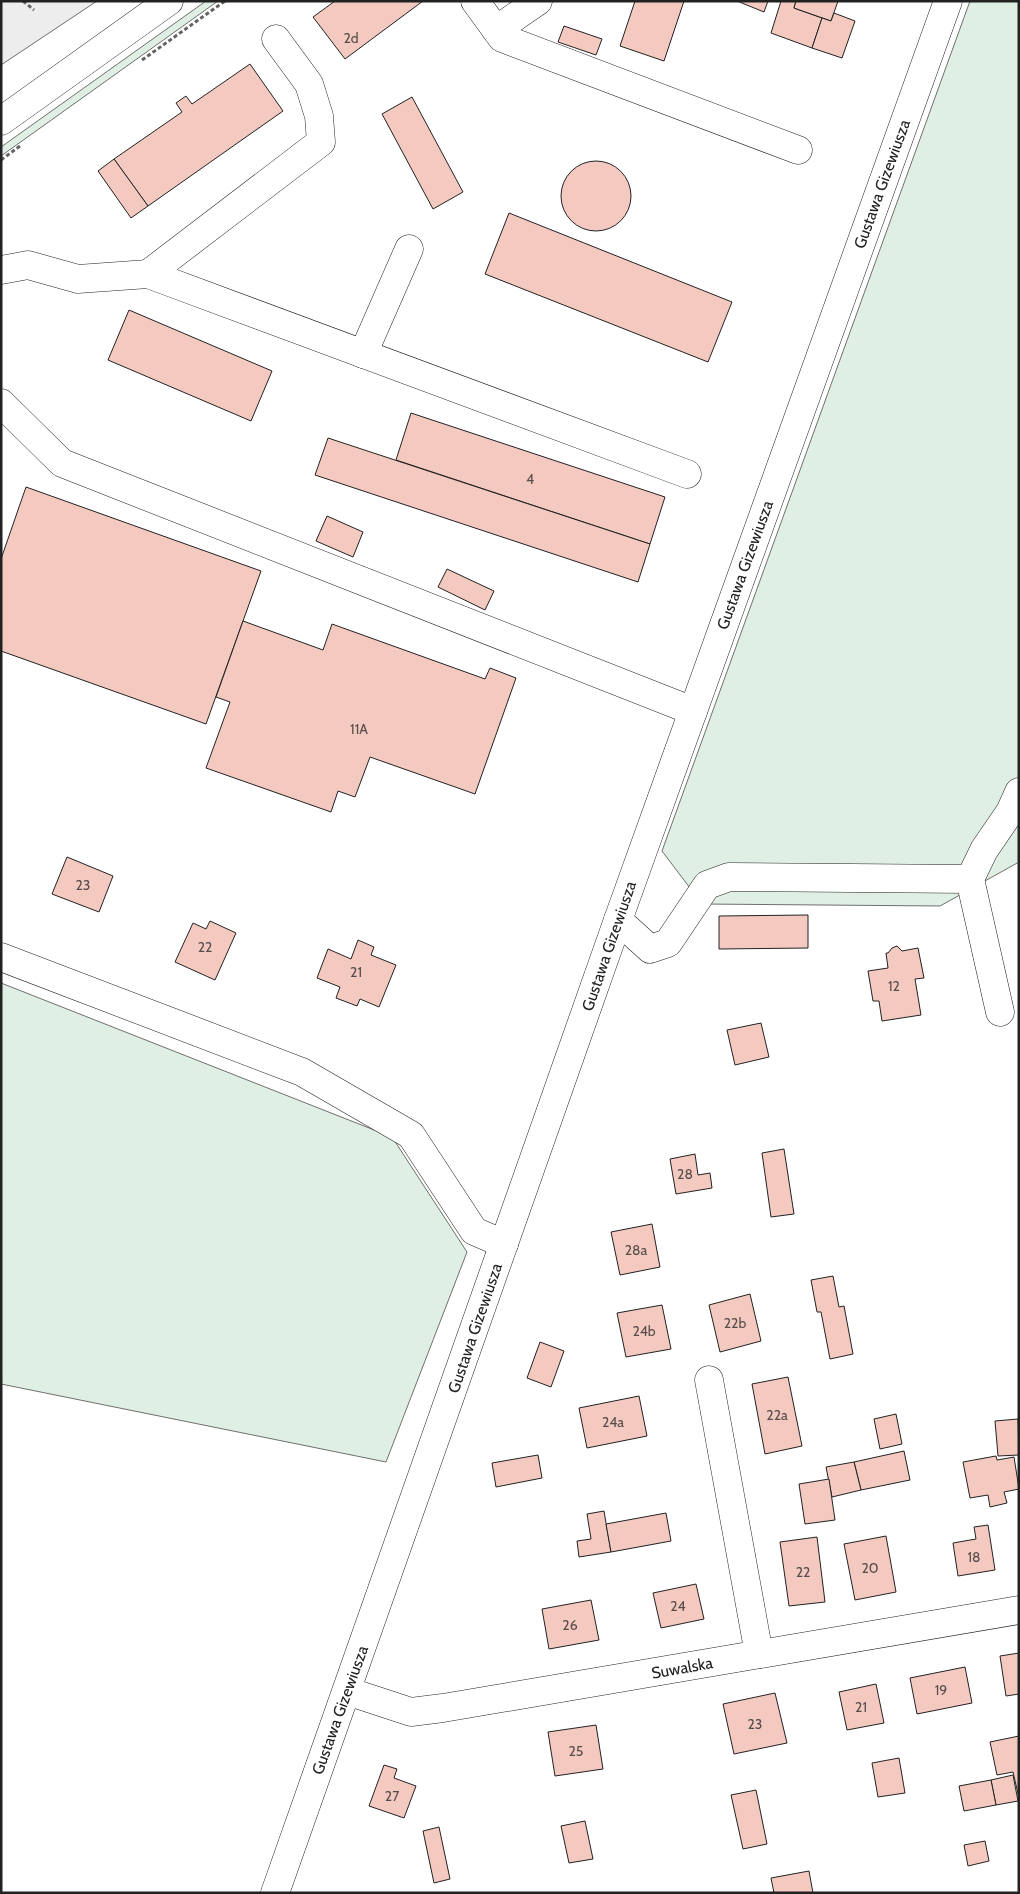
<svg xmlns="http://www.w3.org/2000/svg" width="1020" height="1894" font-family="Cabin,sans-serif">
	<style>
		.green { fill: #e0efe3; stroke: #6f6f6f }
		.parking { fill: #ededed; stroke: #6f6f6f }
		.building { fill: #f3c9c0; stroke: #222 }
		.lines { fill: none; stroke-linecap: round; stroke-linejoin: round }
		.minor-casing { stroke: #222; stroke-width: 29 }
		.major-casing { stroke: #222; stroke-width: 29 }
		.path { stroke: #646464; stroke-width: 3; stroke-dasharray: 4 2.5; stroke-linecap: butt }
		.minor { stroke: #fff; stroke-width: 28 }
		.major { stroke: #fff; stroke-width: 28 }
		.labels { text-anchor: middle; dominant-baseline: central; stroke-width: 4; stroke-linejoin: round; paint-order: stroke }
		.number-label { font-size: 14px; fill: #564c4a }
		.street-label { font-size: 16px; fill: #222; stroke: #fff }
	</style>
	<rect width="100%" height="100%" fill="#fff"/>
	<g class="green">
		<polygon points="206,1 218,1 1,156 1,147"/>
		<polygon points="970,1 1019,1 1019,862 940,906 702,904 662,851"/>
		<polygon points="1,983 392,1137 467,1252 386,1462 1,1384"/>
	</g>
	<polygon class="parking" points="1,1 97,1 1,65"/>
	<g class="building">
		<polygon points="335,1 423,1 345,59 313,17"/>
		<polygon points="635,1 684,1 664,61 620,46"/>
		<polygon points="737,1 768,1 764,12"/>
		<polygon points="781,1 796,1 794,8 822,18 812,48 771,33"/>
		<polygon points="796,1 838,1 831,21 794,8"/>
		<polygon points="834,13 855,21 842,58 812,48 822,18 831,21"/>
		<polygon points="564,26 602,39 596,55 558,42"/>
		<polygon points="250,64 283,111 148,206 114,159 182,112 176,103 186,96 192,104"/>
		<polygon points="412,97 463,192 433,209 382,114"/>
		<polygon points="114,159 148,206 131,218 98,171"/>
		<circle cx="596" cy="196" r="35"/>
		<polygon points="509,213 732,302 708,362 485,274"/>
		<polygon points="129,310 272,371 251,421 108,360"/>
		<polygon points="411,413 665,497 650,544 396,460"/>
		<polygon points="328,438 650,544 638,582 315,475"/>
		<polygon points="26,487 261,571 206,724 1,651 1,559"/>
		<polygon points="327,516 363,532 353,557 316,541"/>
		<polygon points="447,569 494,591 485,610 438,587"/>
		<polygon points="243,621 323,650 332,624 485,679 490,668 516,678 475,794 370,757 355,797 338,791 331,812 206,768 230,702 216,697"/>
		<polygon points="67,857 113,876 99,912 52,894"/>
		<polygon points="808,915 808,948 719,949 719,916"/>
		<polygon points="210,921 236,933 215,980 175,962 193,923 206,929"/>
		<polygon points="358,940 374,947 371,955 396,965 379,1007 360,999 357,1006 336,998 340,987 317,978 328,949 351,959"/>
		<polygon points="897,946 902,951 918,948 924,978 915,979 921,1015 882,1021 879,1001 873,1001 868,971 888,968 886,953 888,953 892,948"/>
		<polygon points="761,1023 769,1057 735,1065 727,1030"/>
		<polygon points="784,1149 794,1214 771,1217 762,1153"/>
		<polygon points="695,1154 698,1175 710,1173 712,1188 676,1194 670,1159"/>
		<polygon points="652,1224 660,1267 620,1275 611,1232"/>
		<polygon points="833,1276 839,1307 844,1306 853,1354 830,1359 821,1312 817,1312 811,1280"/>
		<polygon points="750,1294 761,1341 720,1352 709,1305"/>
		<polygon points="662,1305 671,1349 626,1357 617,1313"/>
		<polygon points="540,1342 564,1351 551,1387 527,1378"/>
		<polygon points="788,1377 802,1446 765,1454 752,1384"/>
		<polygon points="639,1396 647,1436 587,1448 579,1408"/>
		<polygon points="896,1414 902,1444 880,1449 874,1419"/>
		<polygon points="1018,1419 1019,1455 998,1456 995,1421"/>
		<polygon points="904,1451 910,1480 861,1490 854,1462"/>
		<polygon points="538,1455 542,1478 496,1487 492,1463"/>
		<polygon points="996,1456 997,1460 1014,1457 1019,1489 1004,1492 1007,1503 990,1507 988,1495 970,1498 963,1462"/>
		<polygon points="854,1462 861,1490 832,1497 826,1467"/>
		<polygon points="829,1479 835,1520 805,1524 799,1484"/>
		<polygon points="604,1511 611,1552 579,1557 577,1541 591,1539 587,1514"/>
		<polygon points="666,1513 671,1541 611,1552 606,1524"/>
		<polygon points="988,1525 995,1570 958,1576 953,1543 976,1539 974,1527"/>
		<polygon points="886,1536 896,1592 855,1600 844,1544"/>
		<polygon points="817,1537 825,1602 789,1606 780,1542"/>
		<polygon points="696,1584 704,1619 661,1628 653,1593"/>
		<polygon points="591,1600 599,1640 549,1649 542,1609"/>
		<polygon points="1019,1653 1019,1694 1006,1696 1000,1656"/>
		<polygon points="965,1667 972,1703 917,1714 910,1678"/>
		<polygon points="876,1684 884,1723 847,1730 839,1692"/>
		<polygon points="775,1693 787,1743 734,1754 723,1704"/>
		<polygon points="596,1725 603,1769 555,1776 548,1732"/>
		<polygon points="1019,1736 1019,1798 1013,1772 997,1775 990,1742"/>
		<polygon points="899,1758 905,1793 878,1797 872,1763"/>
		<polygon points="384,1765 397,1769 394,1778 416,1786 404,1818 369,1806"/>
		<polygon points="1013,1775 1018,1801 996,1805 991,1780"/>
		<polygon points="991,1780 996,1805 964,1811 959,1786"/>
		<polygon points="756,1790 767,1844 743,1849 731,1795"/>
		<polygon points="585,1821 593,1859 569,1863 561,1826"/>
		<polygon points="439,1827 450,1879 434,1883 423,1831"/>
		<polygon points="985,1841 989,1861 968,1866 964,1845"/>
		<polygon points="809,1871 813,1893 774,1893 771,1878"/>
	</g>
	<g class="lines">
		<defs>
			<g id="minor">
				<polyline points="475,1 502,38 798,150"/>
				<polyline points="496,30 538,1"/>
				<polyline points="1,270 28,265 78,279 148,274 687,474"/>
				<polyline points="148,274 321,142 319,116 309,84 276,39"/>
				<polyline points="363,354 409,249"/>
				<polyline points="1,403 62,463 693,711"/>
				<polyline points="970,879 1000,1012"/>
				<polyline points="618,920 650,949 668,943 707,885 729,877 970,879 984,850 1010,812 1019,792"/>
				<polyline points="1,957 302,1072 411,1135 474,1231 504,1244"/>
				<polyline points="709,1380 759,1654"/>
				<polyline points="347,1691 411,1712 443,1708 1019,1610"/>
			</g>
			<g id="major">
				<polyline points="1,121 169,1"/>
				<polyline points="275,1893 618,920 948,1"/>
			</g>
		</defs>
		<use href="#minor" class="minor-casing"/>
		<use href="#major" class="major-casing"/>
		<g class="path">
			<polyline points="23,1 34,10"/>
			<polyline points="142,60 225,1"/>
			<polyline points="1,160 20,146"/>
		</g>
		<use href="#minor" class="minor"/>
		<use href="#major" class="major"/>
	</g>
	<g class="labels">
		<g class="number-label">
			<text x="351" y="38">2d</text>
			<text x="530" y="479">4</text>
			<text x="359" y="729">11A</text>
			<text x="83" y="885">23</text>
			<text x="205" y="947">22</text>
			<text x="356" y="972">21</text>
			<text x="894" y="986">12</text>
			<text x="685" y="1174">28</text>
			<text x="636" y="1250">28a</text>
			<text x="735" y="1323">22b</text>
			<text x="644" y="1331">24b</text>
			<text x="777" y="1415">22a</text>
			<text x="613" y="1422">24a</text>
			<text x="974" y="1557">18</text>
			<text x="870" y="1568">20</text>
			<text x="803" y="1572">22</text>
			<text x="678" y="1606">24</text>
			<text x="570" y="1625">26</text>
			<text x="941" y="1690">19</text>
			<text x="861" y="1707">21</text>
			<text x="755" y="1724">23</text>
			<text x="576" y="1751">25</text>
			<text x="392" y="1796">27</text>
		</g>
		<g class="street-label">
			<text transform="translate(882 184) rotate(-70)">Gustawa Gizewiusza</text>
			<text transform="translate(745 565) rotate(-70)">Gustawa Gizewiusza</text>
			<text transform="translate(609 946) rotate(-71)">Gustawa Gizewiusza</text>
			<text transform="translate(475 1328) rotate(-71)">Gustawa Gizewiusza</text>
			<text transform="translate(682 1668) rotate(-10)">Suwalska</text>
			<text transform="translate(340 1710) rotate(-70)">Gustawa Gizewiusza</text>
		</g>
	</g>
	<rect width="1020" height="1894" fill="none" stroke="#222222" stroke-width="5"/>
</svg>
